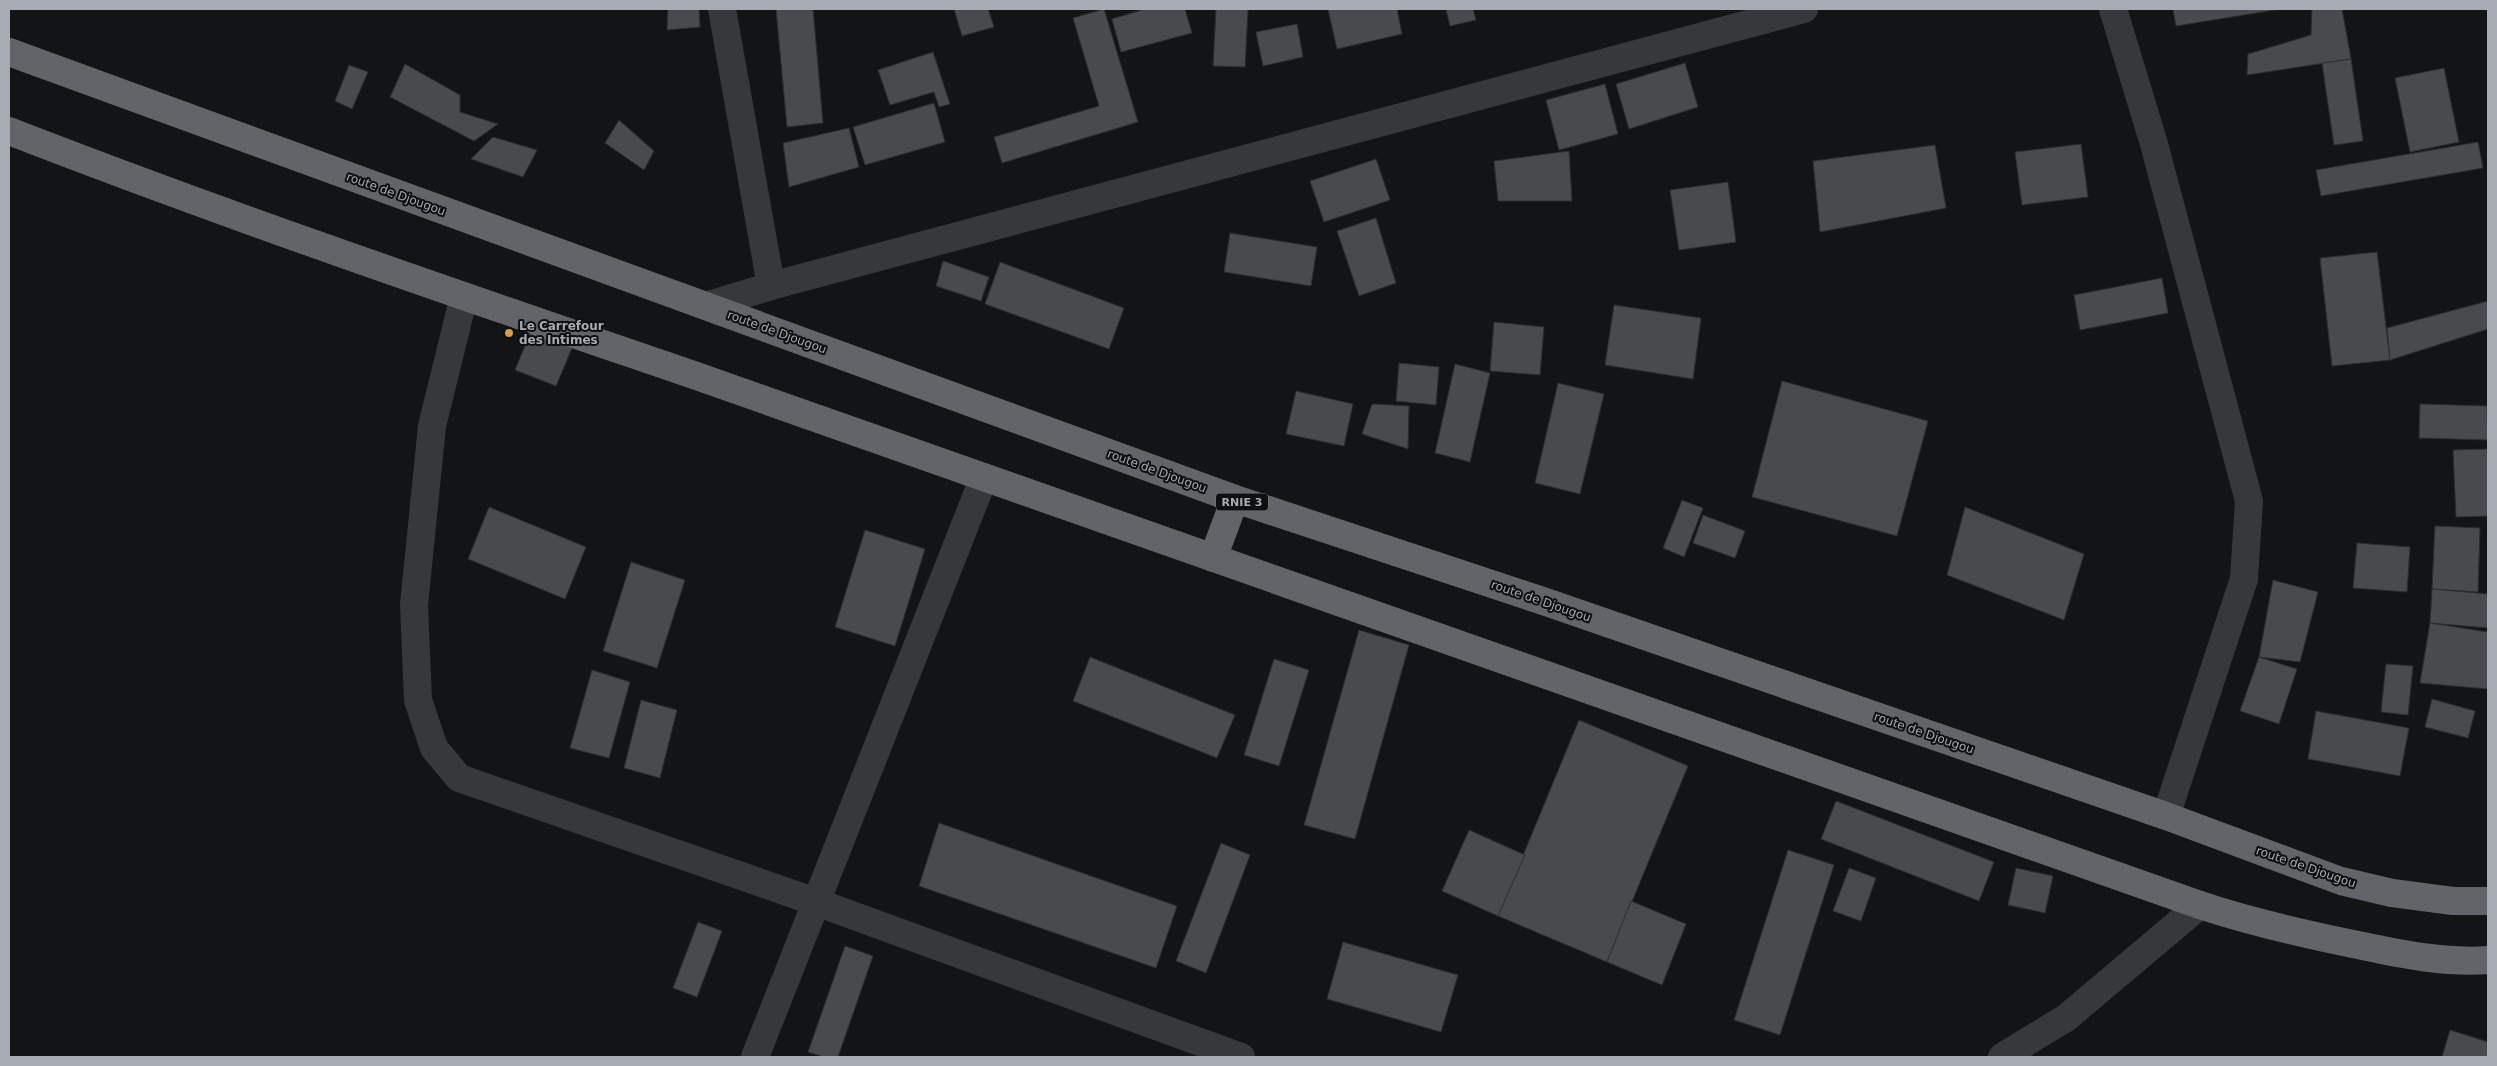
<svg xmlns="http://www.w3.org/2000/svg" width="2497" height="1066" font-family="'DejaVu Sans',sans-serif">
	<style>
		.building { fill: #484a4d; stroke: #2e2e31 }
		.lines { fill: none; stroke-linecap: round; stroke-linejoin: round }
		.minor { stroke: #37383b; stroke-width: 28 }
		.highway { stroke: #62646a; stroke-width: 28 }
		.poi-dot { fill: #da9b46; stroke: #0e0f10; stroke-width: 2 }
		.labels { text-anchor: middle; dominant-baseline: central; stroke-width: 4; stroke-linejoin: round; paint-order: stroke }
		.shield { fill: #0e0f10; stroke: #797d82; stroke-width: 1 }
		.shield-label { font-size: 11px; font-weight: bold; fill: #a7acb3 }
		.street-label { font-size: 12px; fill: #a7acb3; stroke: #0e0f10 }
		.poi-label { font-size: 12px; font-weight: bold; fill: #a7acb3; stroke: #0e0f10; text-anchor: start }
	</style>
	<rect width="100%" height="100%" fill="#131415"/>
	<g class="building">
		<polygon points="668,9 699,9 700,27 667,30"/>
		<polygon points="776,9 813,9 823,123 787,127"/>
		<polygon points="954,9 988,9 994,27 962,36"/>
		<polygon points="1104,9 1138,122 1002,163 994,137 1099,106 1073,18"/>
		<polygon points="1145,9 1185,9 1192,33 1121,52 1112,19"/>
		<polygon points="1216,9 1248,9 1245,67 1213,66"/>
		<polygon points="1328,9 1397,9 1402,34 1337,49"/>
		<polygon points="1446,9 1473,9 1476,20 1450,26"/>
		<polygon points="2173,9 2281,9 2176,26"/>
		<polygon points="2312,9 2342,9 2351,59 2247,75 2248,54 2311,35"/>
		<polygon points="1297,24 1303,57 1263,66 1256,32"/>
		<polygon points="933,52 950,104 939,107 934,92 890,105 878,70"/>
		<polygon points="2351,59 2363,141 2334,145 2322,63"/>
		<polygon points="1685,63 1698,107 1629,129 1616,84"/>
		<polygon points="405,64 460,95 460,112 498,124 474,141 390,97"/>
		<polygon points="349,65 368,72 352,109 335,101"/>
		<polygon points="2444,68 2459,142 2410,152 2395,78"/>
		<polygon points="1605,84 1618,134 1559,150 1546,100"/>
		<polygon points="934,103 945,142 865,165 853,127"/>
		<polygon points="619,120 654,151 644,170 605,143"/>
		<polygon points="849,128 859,167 789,187 783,143"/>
		<polygon points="493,137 537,150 523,177 471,159"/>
		<polygon points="2478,142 2483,168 2321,196 2316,170"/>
		<polygon points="2081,144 2088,197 2022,205 2015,152"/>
		<polygon points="1935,145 1946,208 1820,232 1813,161"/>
		<polygon points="1569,151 1572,201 1498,201 1494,161"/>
		<polygon points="1376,159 1390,200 1324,222 1310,181"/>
		<polygon points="1728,182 1736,242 1679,250 1670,190"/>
		<polygon points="1376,218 1396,283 1359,296 1337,231"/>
		<polygon points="1230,233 1317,247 1311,286 1224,272"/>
		<polygon points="2377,252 2390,360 2332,366 2320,258"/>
		<polygon points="943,261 989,277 981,301 936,286"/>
		<polygon points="1000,262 1124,308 1109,349 985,304"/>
		<polygon points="2162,278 2168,313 2080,330 2074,295"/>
		<polygon points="2488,301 2488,329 2390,360 2387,328"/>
		<polygon points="1614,305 1701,318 1693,379 1605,365"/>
		<polygon points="1494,322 1544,327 1540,375 1490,371"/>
		<polygon points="534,324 575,341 556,386 515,370"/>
		<polygon points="1399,363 1439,367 1436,405 1396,401"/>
		<polygon points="1455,364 1490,373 1470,462 1435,453"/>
		<polygon points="1782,381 1928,421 1897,536 1752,497"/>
		<polygon points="1558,383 1604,394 1580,494 1535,483"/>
		<polygon points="1296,391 1353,404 1344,446 1286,434"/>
		<polygon points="1372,404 1409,406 1408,449 1362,434"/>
		<polygon points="2420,404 2487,406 2488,440 2419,438"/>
		<polygon points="2488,449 2488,516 2456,517 2453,450"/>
		<polygon points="1682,500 1703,508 1684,557 1663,548"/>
		<polygon points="489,507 586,547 565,599 468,559"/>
		<polygon points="1965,507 2084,554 2064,620 1947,575"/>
		<polygon points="1703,515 1745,531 1735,558 1693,543"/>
		<polygon points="2435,526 2480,528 2478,592 2432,589"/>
		<polygon points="865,530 925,549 895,646 835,627"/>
		<polygon points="2357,543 2410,547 2407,592 2353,588"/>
		<polygon points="631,562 685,580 657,668 603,651"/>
		<polygon points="2273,580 2318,592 2300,662 2259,657"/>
		<polygon points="2432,589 2488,594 2488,628 2430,623"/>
		<polygon points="2430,623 2488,632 2488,689 2420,683"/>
		<polygon points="1359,630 1409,645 1355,839 1304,825"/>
		<polygon points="1090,657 1235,715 1217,758 1073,701"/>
		<polygon points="2259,657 2297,669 2279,724 2240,711"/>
		<polygon points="1274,659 1309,670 1279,766 1244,755"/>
		<polygon points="2386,664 2413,666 2408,715 2381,712"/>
		<polygon points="592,670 630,682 609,758 570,748"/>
		<polygon points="2432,699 2475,711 2468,738 2425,727"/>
		<polygon points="641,700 677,710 660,778 624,768"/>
		<polygon points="2316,711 2409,728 2400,776 2308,759"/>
		<polygon points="1579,720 1688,766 1607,962 1498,916"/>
		<polygon points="1836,801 1994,862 1979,901 1821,839"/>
		<polygon points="939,823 1177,906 1156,968 919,886"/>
		<polygon points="1469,830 1525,855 1498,916 1442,891"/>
		<polygon points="1221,843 1250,855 1206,973 1176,961"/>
		<polygon points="1788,850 1834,865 1780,1035 1734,1020"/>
		<polygon points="1849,868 1876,878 1861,921 1833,911"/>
		<polygon points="2016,868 2053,876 2045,913 2008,905"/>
		<polygon points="1631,901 1686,924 1662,985 1607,962"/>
		<polygon points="698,922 722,931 697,997 673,988"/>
		<polygon points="1343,942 1458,975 1441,1032 1327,999"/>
		<polygon points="845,946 873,956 838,1057 824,1057 808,1052"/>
		<polygon points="2450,1030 2488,1042 2488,1057 2442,1057"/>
	</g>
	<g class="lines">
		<g class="minor">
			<polyline points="722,9 771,286"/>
			<polyline points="2113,9 2154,144 2249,501 2244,579 2166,816"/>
			<polyline points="464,296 432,426 414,605 418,700 434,748 459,778 816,902 1241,1057"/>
			<polyline points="706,306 771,286 1804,9"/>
			<polyline points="755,1057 984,477"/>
			<polyline points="2002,1057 2066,1018 2200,905"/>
		</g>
		<g class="highway">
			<polyline points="9,52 1235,499 1546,602 2166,816 2341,881 2392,893 2453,901 2488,901"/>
			<path d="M9,131C238,220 472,299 705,379L2200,905C2254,923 2308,935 2363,946C2405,955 2446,963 2488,960"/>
			<polyline points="1213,558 1235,499"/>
		</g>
	</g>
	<circle class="poi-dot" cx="509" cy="333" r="5"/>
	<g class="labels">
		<rect class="shield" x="1216" y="493.5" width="52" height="17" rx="4"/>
		<g class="shield-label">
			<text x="1242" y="502">RNIE 3</text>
		</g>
		<g class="street-label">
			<text transform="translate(396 194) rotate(20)">route de Djougou</text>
			<text transform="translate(777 332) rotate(20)">route de Djougou</text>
			<text transform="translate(1157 471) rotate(20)">route de Djougou</text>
			<text transform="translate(1541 601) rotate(19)">route de Djougou</text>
			<text transform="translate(1924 733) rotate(19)">route de Djougou</text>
			<text transform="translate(2306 867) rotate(19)">route de Djougou</text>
		</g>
		<g class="poi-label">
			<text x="519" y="326">Le Carrefour<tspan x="519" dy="14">des Intimes</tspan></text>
		</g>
	</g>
	<rect width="2497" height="1066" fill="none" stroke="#a7acb3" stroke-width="20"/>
</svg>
